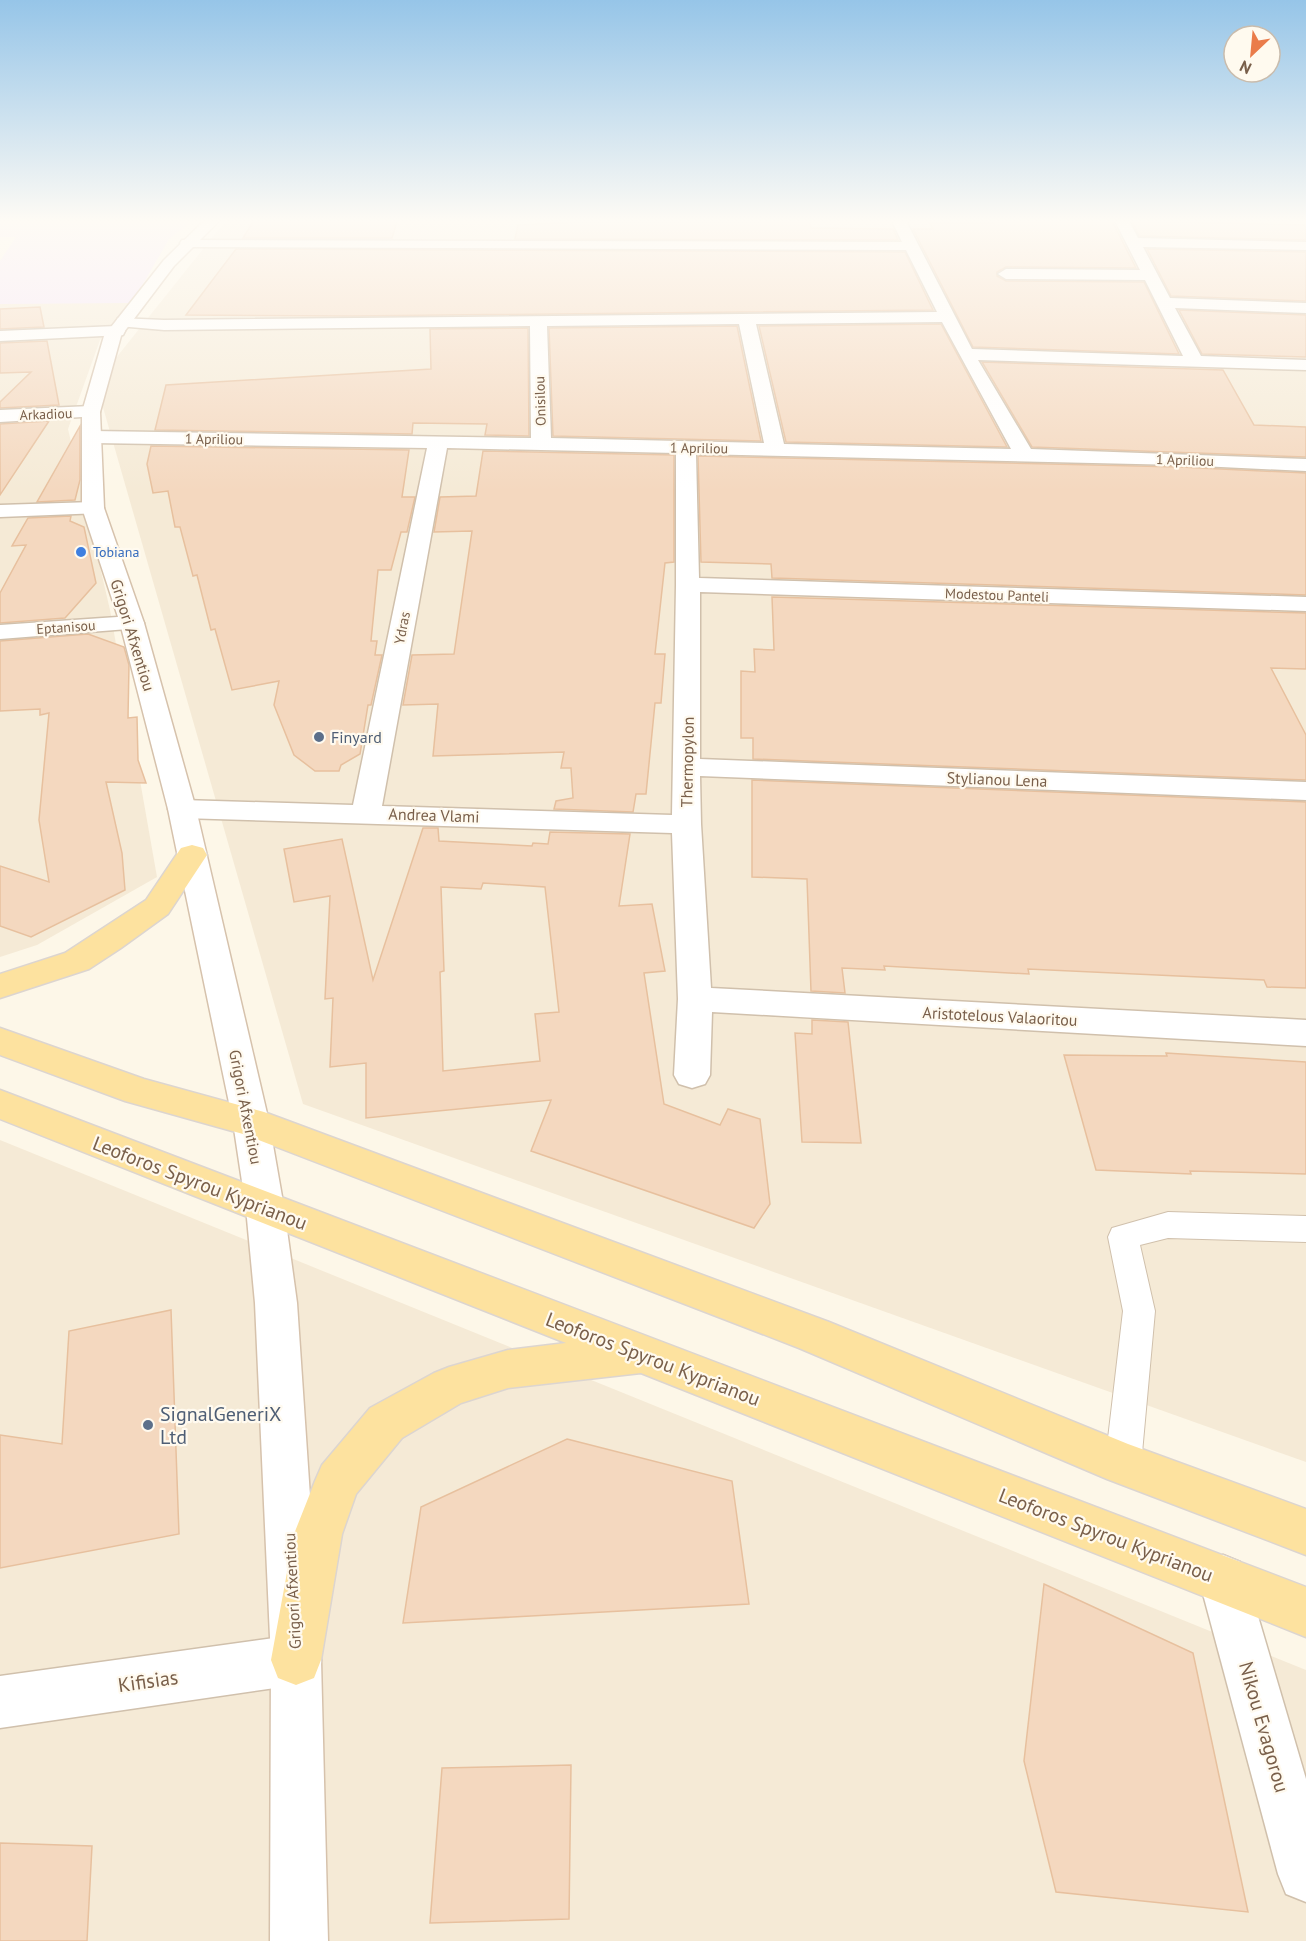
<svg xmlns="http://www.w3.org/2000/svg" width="1306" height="1941" font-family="'PT Sans',sans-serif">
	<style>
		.residential { fill: #f5ead6 }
		.education { fill: #f4e4fa }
		.building { fill: #f4d8bf; stroke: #e7c09e; stroke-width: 1.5; fill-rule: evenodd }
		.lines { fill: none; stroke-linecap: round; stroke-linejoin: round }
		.lane-casing { stroke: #d0c0ac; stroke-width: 2 }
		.street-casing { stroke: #d0c0ac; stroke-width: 3 }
		.secondary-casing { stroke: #d6c2ac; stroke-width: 3 }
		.primary-casing { stroke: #dcd5d0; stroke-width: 3 }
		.lane { fill: #fff; fill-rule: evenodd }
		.street { fill: #fff; fill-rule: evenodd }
		.secondary { fill: #fff; fill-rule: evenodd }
		.primary { fill: #fde29f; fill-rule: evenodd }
		.shop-dot { fill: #3f7fe0; stroke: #fffaef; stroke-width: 2 }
		.service-dot { fill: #5c6f8a; stroke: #fffaef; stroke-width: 2 }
		.labels { text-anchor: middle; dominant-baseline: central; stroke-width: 4.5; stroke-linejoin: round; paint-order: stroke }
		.far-street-label { font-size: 14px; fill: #795f4a; stroke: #fffaef }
		.far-shop-label { font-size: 14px; fill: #366cbe; stroke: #fffaef; text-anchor: start }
		.street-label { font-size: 16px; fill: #795f4a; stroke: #fffaef }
		.service-label { font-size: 16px; fill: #4e5e75; stroke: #fffaef; text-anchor: start }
		.near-street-label { font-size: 20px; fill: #795f4a; stroke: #fffaef }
		.near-service-label { font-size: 20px; fill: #4e5e75; stroke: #fffaef; text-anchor: start }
	</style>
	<rect width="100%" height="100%" fill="#fdf7e8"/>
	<g class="residential">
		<polygon points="227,219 1306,219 1306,1462 303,1104 96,383"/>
		<polygon points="25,303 132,303 100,340 68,429 110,610 157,877 37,945 0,957 0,304"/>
		<polygon points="0,1140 1306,1670 1306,1941 0,1941"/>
	</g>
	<polygon class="education" points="0,219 195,219 169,239 132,303 0,304 0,261 16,237 0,237"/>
	<g class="building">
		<polygon points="255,219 398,219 392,238 243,238"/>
		<polygon points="1064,219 1112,221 1136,268 1006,267 997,272 997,276 1006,281 1144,282 1179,354 973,347 913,229 933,229 930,223 994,223 993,221 1065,221"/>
		<polygon points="760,220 809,220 811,228 893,229 898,240 515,239 518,225 580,222 760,222"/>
		<polygon points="1132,221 1306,225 1306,240 1139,236"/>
		<polygon points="236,249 905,252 933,310 352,316 186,315"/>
		<polygon points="1147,249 1306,252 1306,301 1171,296"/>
		<polygon points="40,307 44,327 0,329 0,309"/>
		<polygon points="1179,310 1306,315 1306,357 1202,354"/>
		<polygon points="941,324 1007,447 786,442 759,326"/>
		<polygon points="737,326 761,441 553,436 549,328"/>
		<polygon points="528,328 529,436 485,435 487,424 413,423 412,434 155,430 166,385 431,369 430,329"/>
		<polygon points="47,341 59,405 0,408 0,402 31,372 0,373 0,343"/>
		<polygon points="982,362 1223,370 1254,425 1306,427 1306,457 1032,447"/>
		<polygon points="49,421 0,495 0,424"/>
		<polygon points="80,426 80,480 75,500 37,502"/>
		<polygon points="151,446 409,450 402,497 415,497 407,532 401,532 391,570 378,570 371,641 377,641 375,655 382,655 371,705 368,705 360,754 341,765 339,771 315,771 294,755 274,705 279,681 232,690 215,629 211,630 197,575 193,576 180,527 175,527 168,491 153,493 147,464"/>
		<polygon points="483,451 674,455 674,562 665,563 655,654 665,654 661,703 655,703 646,794 636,794 633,812 554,809 556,801 573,798 571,768 561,768 564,752 433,756 438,704 403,705 412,655 454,654 472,531 434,532 440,497 476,496"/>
		<polygon points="698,456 1180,467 1306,473 1306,595 772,578 771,564 701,562"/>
		<polygon points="71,516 70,521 84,527 96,583 65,618 0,623 0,593 26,545 12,546 28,518"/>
		<polygon points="772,597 1306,613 1306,669 1271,668 1306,735 1306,780 753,759 753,738 741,738 741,671 755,672 754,649 774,650"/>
		<polygon points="88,634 124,647 129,665 128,718 137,717 138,760 146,783 106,782 122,853 125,890 31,937 0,926 0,866 49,882 39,820 49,713 40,715 40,709 0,711 0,641"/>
		<polygon points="752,780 1306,802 1306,988 1267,987 1264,980 1028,969 1029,974 884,966 885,970 842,968 845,993 811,991 807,879 752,877"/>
		<path d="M423,828H438L439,841L532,846L533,843L548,844L550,832L630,834L619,906L652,904L665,971L644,973L664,1104L720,1125L728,1109L760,1119L770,1204L754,1228L531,1151L551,1100L366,1118V1063L330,1067L333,998L325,999L330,896L294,902L284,849L342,839L373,980ZM483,883L545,887L559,1012L535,1014L540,1061L443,1071L440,972L444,971L441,887L481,889Z"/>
		<polygon points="812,1020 848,1022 861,1143 802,1142 795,1033 812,1034"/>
		<polygon points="1166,1053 1306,1062 1306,1174 1190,1171 1191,1174 1096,1170 1064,1055 1167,1056"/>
		<polygon points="171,1310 179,1534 0,1568 0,1435 62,1444 69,1331"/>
		<polygon points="567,1439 732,1481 749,1604 403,1623 421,1507"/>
		<polygon points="1044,1584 1193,1653 1248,1912 1056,1892 1024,1761"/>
		<polygon points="571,1765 569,1919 430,1923 442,1768"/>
		<polygon points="0,1843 92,1846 87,1941 0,1941"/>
	</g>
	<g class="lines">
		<defs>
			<polygon id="lane" points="1168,1212 1306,1216 1306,1242 1168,1238 1140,1245 1155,1311 1141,1464 1135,1476 1123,1481 1111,1476 1105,1464 1123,1311 1108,1237 1112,1228"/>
			<g id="street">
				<path d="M891,219H905L972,349L1183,356L1145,280L1006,279L998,274L1006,269L1140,270L1114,219H1128L1138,238L1306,242V250L1143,247L1170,298L1306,303V313L1175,308L1201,356L1306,360V370L978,360L1031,449L1306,459V471L1180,465L696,454L699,578L1306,597V611L700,592V759L1306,782V800L700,776L701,824L711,988L1306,1020V1046L712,1012L710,1075L705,1084L692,1088L679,1084L674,1075L678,999L672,833L182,818L172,815L168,809L172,803L182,800L353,805L427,448L93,443L86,441L83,437L86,433L93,431L531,438L530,326L164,330L118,326L116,322L118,318L164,320L937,312L906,250L187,247L182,246L180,243L182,240L902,242ZM942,322L1011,449L784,444L756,324ZM739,324L764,443L551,438L547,326ZM447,448L676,453V585L672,815L382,806Z"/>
				<polygon points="117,326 123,327 125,331 123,335 0,341 0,331"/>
				<polygon points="91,406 98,408 100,412 98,416 0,422 0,410"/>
				<polygon points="93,502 101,503 104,508 101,513 0,517 0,505"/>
				<polygon points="132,616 141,618 144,623 141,628 0,639 0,625"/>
				<polygon points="1223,1555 1240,1562 1247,1579 1306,1779 1306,1902 1286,1894 1278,1874 1199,1579 1206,1562"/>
				<polygon points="296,1635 314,1642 321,1660 314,1678 296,1685 0,1728 0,1676"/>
			</g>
			<polygon id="secondary" points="206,219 221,219 174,266 121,336 100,412 104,508 144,623 196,809 269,1122 284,1208 297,1303 321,1660 328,1941 270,1941 271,1660 255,1303 246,1208 233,1122 168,809 120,623 82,508 82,412 104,336 164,260"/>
			<g id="primary">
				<polygon points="192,845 203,848 207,855 168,914 121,948 89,969 0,998 0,974 65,953 146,900 181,848"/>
				<polygon points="0,1028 144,1079 264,1112 829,1322 1128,1444 1306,1509 1306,1555 1107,1479 799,1348 243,1134 125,1101 0,1055"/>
				<polygon points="0,1090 1306,1587 1306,1637 641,1373 508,1388 461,1403 402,1438 356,1494 342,1534 321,1660 314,1678 296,1685 278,1678 271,1660 294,1534 315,1481 322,1465 370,1408 434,1373 449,1367 508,1350 566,1343 0,1119"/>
			</g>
		</defs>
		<use href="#lane" class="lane-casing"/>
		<use href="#street" class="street-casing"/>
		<use href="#secondary" class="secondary-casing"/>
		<use href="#primary" class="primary-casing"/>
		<use href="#lane" class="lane"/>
		<use href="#street" class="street"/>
		<use href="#secondary" class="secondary"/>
		<use href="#primary" class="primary"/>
	</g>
	<linearGradient id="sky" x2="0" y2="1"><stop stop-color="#96c5e8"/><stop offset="0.45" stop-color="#fefbf5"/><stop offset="1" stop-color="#fefbf5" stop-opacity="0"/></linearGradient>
	<rect width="1306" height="491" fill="url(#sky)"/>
	<circle class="shop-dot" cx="81" cy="552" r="6"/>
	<g class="service-dot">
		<circle cx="319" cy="737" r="6"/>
		<circle cx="148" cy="1425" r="6"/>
	</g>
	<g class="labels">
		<g class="far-street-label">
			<text transform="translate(540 401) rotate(-92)">Onisilou</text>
			<text transform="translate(46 414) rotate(-2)">Arkadiou</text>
			<text transform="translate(214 439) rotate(1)">1 Apriliou</text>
			<text transform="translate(699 448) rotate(1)">1 Apriliou</text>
			<text transform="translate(1185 460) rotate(2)">1 Apriliou</text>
			<text transform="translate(997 595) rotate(2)">Modestou Panteli</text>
			<text transform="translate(66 627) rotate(-4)">Eptanisou</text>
			<text transform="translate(402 628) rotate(-79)">Ydras</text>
		</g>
		<g class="far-shop-label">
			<text x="93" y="552">Tobiana</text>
		</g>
		<g class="street-label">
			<text transform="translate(133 635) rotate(73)">Grigori Afxentiou</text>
			<text transform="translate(687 762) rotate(-89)">Thermopylon</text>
			<text transform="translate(997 779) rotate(2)">Stylianou Lena</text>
			<text transform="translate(434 815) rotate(2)">Andrea Vlami</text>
			<text transform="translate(1000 1016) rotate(3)">Aristotelous Valaoritou</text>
			<text transform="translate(246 1107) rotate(79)">Grigori Afxentiou</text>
			<text transform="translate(292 1591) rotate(-93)">Grigori Afxentiou</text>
		</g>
		<g class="service-label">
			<text x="331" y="737">Finyard</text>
		</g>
		<g class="near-street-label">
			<text transform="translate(200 1183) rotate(21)">Leoforos Spyrou Kyprianou</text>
			<text transform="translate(653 1359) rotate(21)">Leoforos Spyrou Kyprianou</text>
			<text transform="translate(1106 1535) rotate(21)">Leoforos Spyrou Kyprianou</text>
			<text transform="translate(148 1681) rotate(-8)">Kifisias</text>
			<text transform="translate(1264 1727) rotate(74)">Nikou Evagorou</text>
		</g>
		<g class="near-service-label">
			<text x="160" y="1414">SignalGeneriX<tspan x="160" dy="23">Ltd</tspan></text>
		</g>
	</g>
	<g transform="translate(1252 54) rotate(206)"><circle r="28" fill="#fffaef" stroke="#c9bcad" stroke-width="1.5"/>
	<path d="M0-4.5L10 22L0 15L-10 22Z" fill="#ea7c4a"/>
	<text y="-9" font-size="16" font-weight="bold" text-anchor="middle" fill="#795f4a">N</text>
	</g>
</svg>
